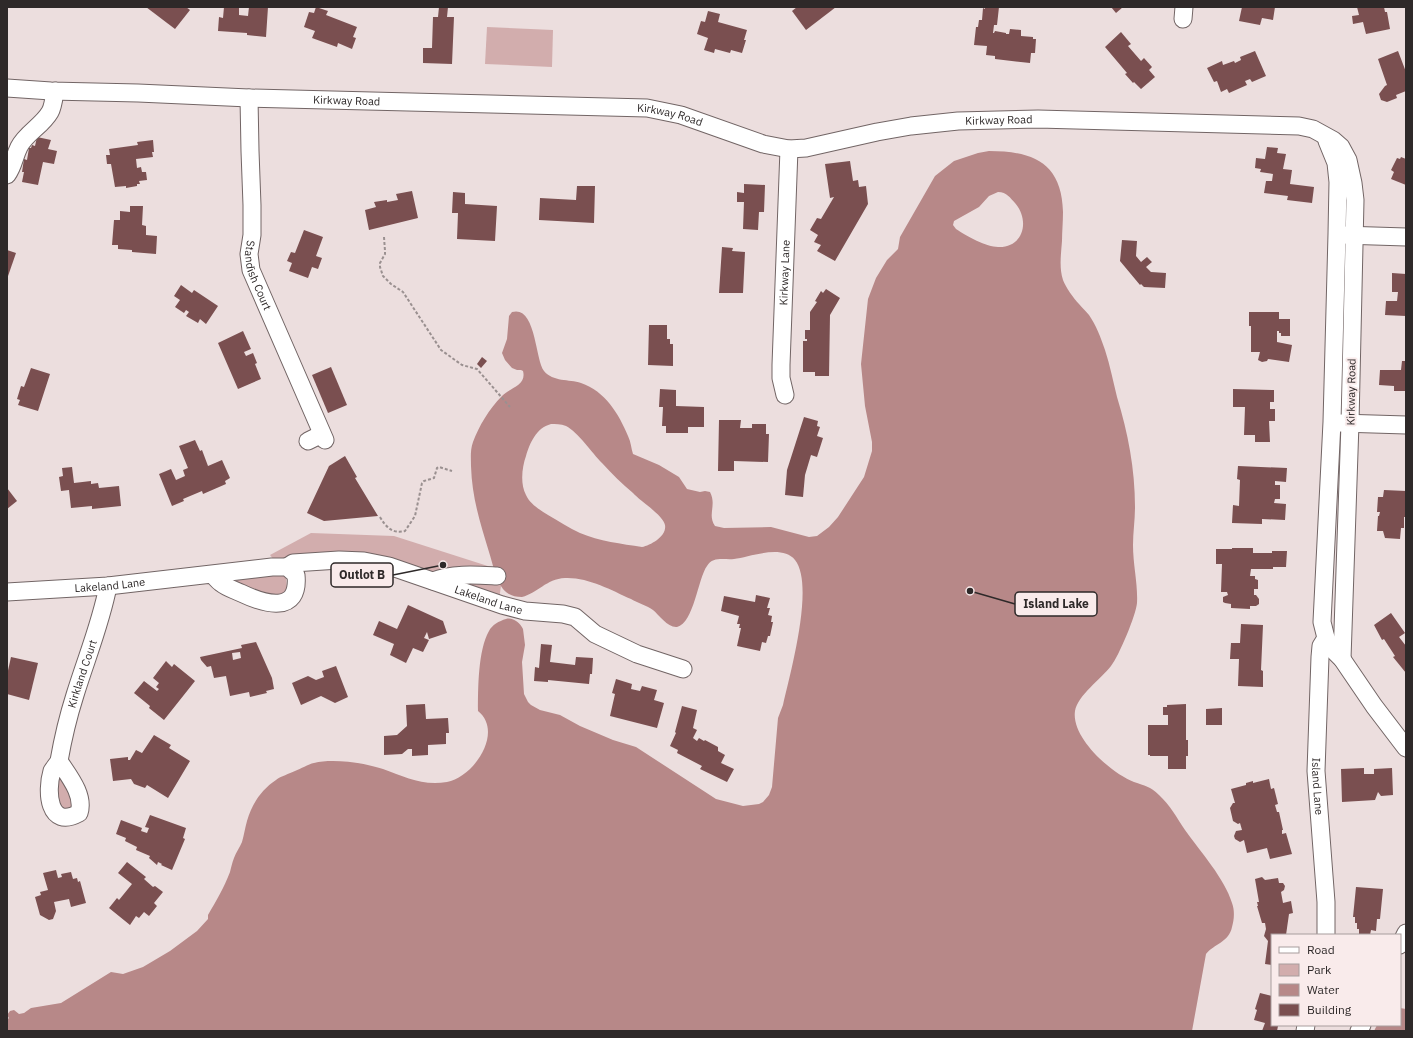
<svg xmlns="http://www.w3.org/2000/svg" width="1413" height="1038" font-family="'IBM Plex Sans',sans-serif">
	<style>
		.green { fill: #d2adad }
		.water { fill: #b78888; fill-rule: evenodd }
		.building { fill: #7a4f50; fill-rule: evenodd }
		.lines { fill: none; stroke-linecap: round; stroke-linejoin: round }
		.minor-casing { stroke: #726565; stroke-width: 19 }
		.path { stroke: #9a9090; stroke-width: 2; stroke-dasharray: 3 2; stroke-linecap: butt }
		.minor { stroke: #fff; stroke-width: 17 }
		.labels { text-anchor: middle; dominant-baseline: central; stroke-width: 4; stroke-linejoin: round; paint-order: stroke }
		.street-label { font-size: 11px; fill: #2e2929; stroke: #f9ebeb }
		.leader { fill: none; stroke: #2e2929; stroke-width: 1.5 }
		.callout-dot { fill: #2e2929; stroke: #f9ebeb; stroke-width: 1.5 }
		.callout { fill: #f9ebeb; stroke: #2e2929; stroke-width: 1.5 }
		.callout-label { font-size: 12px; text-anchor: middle; font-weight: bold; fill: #2e2929 }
	</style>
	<rect width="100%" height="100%" fill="#ecdede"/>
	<g class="green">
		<polygon points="487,27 553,30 552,67 485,64"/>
		<polygon points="311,533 394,536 494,568 501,586 499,600 434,576 274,560 270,555"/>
		<polygon points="283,575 286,578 287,588 283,595 273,597 231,582 230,578"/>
		<polygon points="60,773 75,806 65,811 55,799"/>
	</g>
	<g class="water">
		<path d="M989,151C1033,151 1062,163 1063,212C1063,222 1062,232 1062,241C1061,254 1059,268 1063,280C1065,286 1074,299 1079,304C1082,308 1086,311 1089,315C1096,325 1101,338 1105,350C1110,365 1113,381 1117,397C1128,433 1135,469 1135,507C1135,520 1133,533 1133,545C1133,565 1138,584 1137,603C1136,615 1119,656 1111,666C1101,679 1078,695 1075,711C1071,738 1111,773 1134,782C1145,786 1150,786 1159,795C1170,805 1177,818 1185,830C1200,851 1225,879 1232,903C1235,911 1234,920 1232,927C1229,942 1214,944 1206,954L1192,1031H7V1020L9,1018L7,1015L10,1011L14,1010L19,1014L24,1013L31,1008L61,1003L111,972L123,974L143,967L170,951L197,931L208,919V915C216,901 224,888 230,872C231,868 232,863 234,858C236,852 240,847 242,842C244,835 245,828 247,821C252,804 261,790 276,780C281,776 289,774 295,771C301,769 308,764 314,763C333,758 365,763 383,769C405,777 422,786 447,782C474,777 504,732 478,711C478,689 478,650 489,631C492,625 499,621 506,619C513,617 520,623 523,629L525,645L522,662L524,694L528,702L531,705L540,710L560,715L580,726L613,740L636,747L716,799L743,806L759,804L763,802L769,795L772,787L778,718L783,705C790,674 815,585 795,560C782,544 750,557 734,559C724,560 713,556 707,566C698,578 694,623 677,627C668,628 659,615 653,610C646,605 638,603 631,599C611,590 588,577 565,578C546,579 538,593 522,597C514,597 508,595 503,589C495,579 493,564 489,552C480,522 472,498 471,466C471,459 470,450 473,442C479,426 489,409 502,396C509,388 527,386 523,371L521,370H517L512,368L505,360L502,353L507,339L509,316L512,312C536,305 535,359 544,371C553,382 569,379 581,383C605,391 619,414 628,436C631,442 631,448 633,454L659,465L679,477L687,489L700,492L705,491L710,492C717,506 707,514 715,526L724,528L771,527L809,537L817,536L829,527L838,517L864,477L872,451V442L865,406L861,364L868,299L876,278L887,260L898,249L900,237L935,176L954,161L978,153ZM998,192C1007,192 1010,198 1015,203C1030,220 1024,248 998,247C987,247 966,236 956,229L953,225L954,221L979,207L989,196ZM551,424C555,424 561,424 566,426C578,432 592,453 602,463C612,474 622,484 633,493C640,501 663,515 665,525C667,536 651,545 642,547C622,544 599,541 580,533C569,528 559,521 548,515C540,510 530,504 526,495C520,484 522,467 526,456C530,443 536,428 551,424Z"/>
		<polygon points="1400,1008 1406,1009 1406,1031 1374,1031 1377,1025 1400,1025"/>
	</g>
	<g class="building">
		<polygon points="146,7 186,7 190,10 175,29"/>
		<polygon points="224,7 239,7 239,15 248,16 249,7 268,7 266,37 247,35 247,33 218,31 219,17 223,18"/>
		<polygon points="316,7 328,11 326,15 357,27 353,37 356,38 352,49 338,43 337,47 312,38 315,31 304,27 309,12 314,13"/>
		<polygon points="439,7 448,7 447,17 454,17 452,64 423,63 423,48 432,48 433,17 438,17"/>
		<polygon points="797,7 836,7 806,30 792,11"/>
		<polygon points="985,7 999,7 997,25 994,25 993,33 994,33 995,31 1006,33 1006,34 1009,34 1010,29 1021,30 1021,36 1033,37 1033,39 1036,39 1035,53 1031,53 1030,63 995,59 995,56 986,55 987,46 974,45 976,27 978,27 979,20 982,20 983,8 985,9"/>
		<polygon points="1111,7 1123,7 1116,13"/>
		<polygon points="1242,7 1275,7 1273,20 1262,18 1260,25 1239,21"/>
		<polygon points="1357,7 1384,7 1385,12 1387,12 1390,29 1366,34 1363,22 1353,24 1352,16 1359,15"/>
		<polygon points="708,11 720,14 718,22 747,30 744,40 746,40 742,53 731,50 730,53 715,49 714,53 704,50 708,38 697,34 701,21 705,22"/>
		<polygon points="1121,32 1131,44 1128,46 1141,61 1144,58 1152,67 1149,70 1155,77 1141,89 1134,82 1133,83 1125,74 1127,73 1105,47"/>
		<polygon points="1255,51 1266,76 1252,82 1250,79 1245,81 1247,85 1229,93 1227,89 1221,92 1217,81 1214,82 1207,68 1222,61 1223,65 1234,61 1235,63 1241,60 1240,57"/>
		<polygon points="1398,51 1406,72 1406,91 1396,95 1397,98 1387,102 1381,100 1379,94 1385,86 1387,85 1378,59"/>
		<polygon points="37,137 51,140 48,149 57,151 54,164 43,162 38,185 22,182 24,172 22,172 24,159 27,160 29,148 31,148 32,145 35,146"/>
		<polygon points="153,140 154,152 152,152 153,157 136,159 137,168 141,167 142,172 146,172 147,180 139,181 140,184 137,184 137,186 126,188 126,186 115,187 111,164 107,164 106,155 110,155 109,149 138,145 137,142"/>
		<polygon points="1267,147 1278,148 1277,153 1286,154 1283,169 1292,170 1290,184 1314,187 1312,203 1287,200 1288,196 1264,193 1266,181 1272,181 1273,174 1260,172 1261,169 1255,168 1256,158 1265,159"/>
		<polygon points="1401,157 1406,159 1406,185 1391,179 1394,172 1391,170 1397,158 1400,159"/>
		<polygon points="850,161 853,181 858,180 859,187 866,186 868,204 835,261 817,251 821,245 814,242 818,235 810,230 817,218 821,219 834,197 830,198 825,164"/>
		<polygon points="744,184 765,185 764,212 759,212 758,230 743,229 744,202 737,202 737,192 744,193"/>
		<polygon points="577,186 595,186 594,223 539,220 540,198 576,200"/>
		<polygon points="412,191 418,218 369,230 365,210 376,207 374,202 387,200 387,202 398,200 396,194"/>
		<polygon points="453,192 465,193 465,204 497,206 495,241 457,239 458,213 452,213"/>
		<polygon points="130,206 143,206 142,225 146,226 146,235 157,236 156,254 132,252 132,250 118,249 118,245 112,245 114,220 120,220 120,211 130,212"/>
		<polygon points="304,230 323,237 316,256 322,258 318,269 312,267 308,278 289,271 292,263 287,261 291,252 295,253"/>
		<polygon points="1122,240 1137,241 1136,256 1141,262 1147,257 1152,262 1146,267 1151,272 1166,273 1165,288 1144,287 1141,284 1140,285 1120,261"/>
		<polygon points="722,247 733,248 732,251 745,252 743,293 719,293"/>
		<polygon points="7,250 16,253 7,279"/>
		<polygon points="1392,273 1406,274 1406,316 1385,315 1386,301 1397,301 1398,292 1392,292"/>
		<polygon points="181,285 192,293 194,290 218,306 206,324 200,319 198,323 186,316 189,312 186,310 184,313 175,307 180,300 174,296"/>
		<polygon points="826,289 840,298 830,315 829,376 815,376 815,372 803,372 803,341 807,341 807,339 805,339 805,330 810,330 810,312 817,302 815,301 821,291 823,293"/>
		<polygon points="1249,312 1279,312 1279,319 1290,319 1290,336 1281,336 1281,333 1279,333 1279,331 1277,331 1277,342 1292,345 1289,362 1268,359 1267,361 1262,362 1258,360 1260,352 1251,352 1251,326 1249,326"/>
		<polygon points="649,325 667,325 667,339 670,339 670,344 673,344 673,366 648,365"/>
		<polygon points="243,331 251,349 244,352 246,356 253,353 257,363 255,364 261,379 238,389 218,343"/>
		<polygon points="482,357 487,361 481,368 477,364"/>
		<polygon points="1402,361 1406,361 1406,391 1394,391 1394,386 1379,385 1380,370 1401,370"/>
		<polygon points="331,367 347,405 328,413 312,375"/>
		<polygon points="31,368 50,374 38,411 18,405 20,400 17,399 21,386 24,387"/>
		<polygon points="660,389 676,390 676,406 704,407 704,427 688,427 688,433 666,433 666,426 662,426 663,407 659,407"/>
		<polygon points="1233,389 1274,390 1274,402 1270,402 1270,409 1275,409 1275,421 1269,421 1270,442 1255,442 1255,435 1244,435 1245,407 1233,407"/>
		<polygon points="804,417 818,421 817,426 820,427 817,436 823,438 817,457 811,455 805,475 803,497 785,495 787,470"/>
		<polygon points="719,420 741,420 740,428 752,428 752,424 766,424 766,434 769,434 768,462 734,461 734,471 718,471"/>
		<polygon points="195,440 200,451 202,450 208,466 222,460 230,478 225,481 226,484 203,494 202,491 183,499 184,501 172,506 159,474 171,469 176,480 185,476 183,470 188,468 179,446"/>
		<polygon points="345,456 357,477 355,478 378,516 324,521 307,513 329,466"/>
		<polygon points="1238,466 1287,468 1286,482 1275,481 1275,485 1280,485 1280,499 1275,499 1274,503 1286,504 1285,520 1262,519 1262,524 1232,523 1233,505 1239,506 1240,480 1237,479"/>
		<polygon points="72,467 74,483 91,481 91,484 98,483 99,488 119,486 121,506 92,509 92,506 71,508 69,490 61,491 59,477 63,476 62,468"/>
		<polygon points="7,488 17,501 7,509"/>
		<polygon points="1384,490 1406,491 1406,517 1404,517 1404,528 1401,528 1400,539 1385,538 1383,531 1377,531 1378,516 1379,516 1380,512 1377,512 1378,497 1383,497"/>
		<polygon points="1232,548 1253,548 1253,553 1272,553 1272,551 1287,551 1286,567 1273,567 1273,569 1251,569 1250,576 1255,576 1255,579 1258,580 1258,589 1254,589 1254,595 1256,595 1259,599 1259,604 1256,606 1250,606 1250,609 1231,608 1231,604 1225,603 1223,602 1223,597 1228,595 1227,592 1221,592 1222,564 1216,564 1216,549 1232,549"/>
		<polygon points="756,595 770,598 767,608 770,608 768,615 772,616 771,622 773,622 770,636 768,636 766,643 762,642 760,651 737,646 741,628 739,628 740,624 737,624 739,616 721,611 724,596 755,602"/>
		<polygon points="408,605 443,621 447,633 429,639 427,632 424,638 429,640 423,652 413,648 406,663 390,655 394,644 373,635 379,621 397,629"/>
		<polygon points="1391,613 1405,633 1399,637 1406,646 1406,673 1393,657 1395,656 1384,639 1382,640 1374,625"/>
		<polygon points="1241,624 1263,625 1261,670 1263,671 1263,687 1238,686 1239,659 1230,659 1231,643 1240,643"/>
		<path d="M256,642L272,678L274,689L266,691L267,693L250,697L249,692L230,696L226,676L214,678L211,666L207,667L201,660L200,657L242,648L241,645ZM240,652L241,658L233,660L232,653Z"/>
		<polygon points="541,644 552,645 550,662 575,665 576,657 593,658 592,674 590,674 589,684 548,680 548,682 534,681 535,667 539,668"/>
		<polygon points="11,657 38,663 29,700 7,694 7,675"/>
		<polygon points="166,661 172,667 174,664 195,681 164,720 149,708 150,706 134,693 144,681 157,691 159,689 156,687 159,683 153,678"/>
		<polygon points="336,666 348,697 335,703 321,696 301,705 292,683 308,676 316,680 324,677 322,671"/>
		<polygon points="616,679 632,684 631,689 640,691 642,686 657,690 654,700 664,703 657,728 610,716 615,694 612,693"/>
		<polygon points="425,704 426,719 448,718 449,733 446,733 446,744 428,745 428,755 412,756 412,749 408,749 402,754 384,755 384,736 397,735 407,726 406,705"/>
		<polygon points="1186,704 1186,740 1188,740 1188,756 1186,756 1186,769 1168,769 1168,756 1150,756 1150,755 1148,755 1148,725 1168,725 1168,715 1163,715 1163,707 1167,707 1167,705"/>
		<polygon points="682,706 697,710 693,728 697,730 693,738 697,741 699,738 704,741 705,740 718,747 718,751 725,755 721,763 734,769 727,782 700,769 702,766 677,753 678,750 670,746 676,733 675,732"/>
		<polygon points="1222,708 1222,725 1206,725 1206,709"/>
		<polygon points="154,735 171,745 169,748 190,761 168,798 147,785 145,788 134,784 131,779 113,781 110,759 128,757 128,760 130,760 136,750 142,753"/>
		<polygon points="1364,768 1364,774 1374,774 1374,769 1392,768 1393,795 1381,796 1378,792 1375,800 1342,802 1341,769"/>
		<polygon points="1269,779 1271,789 1274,788 1278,804 1275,805 1277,812 1279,812 1283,830 1282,830 1282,834 1286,833 1292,854 1270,859 1267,848 1247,853 1244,840 1240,842 1235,839 1234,836 1236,831 1242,830 1240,823 1238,824 1233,821 1230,808 1233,803 1235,803 1231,789 1246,785 1246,783 1253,781 1253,783"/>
		<polygon points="150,815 186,828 183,838 185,839 172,870 161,865 162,864 158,862 157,865 149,858 150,856 136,850 137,847 125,841 126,838 116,834 121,820 142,828 141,831 147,833 149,828 145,827"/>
		<polygon points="127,862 146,877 144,879 153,887 155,886 163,892 154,903 157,906 149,916 144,912 139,918 136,916 130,925 109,908 117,898 119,900 132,884 118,873"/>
		<polygon points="56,870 58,878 62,877 61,874 71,872 73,879 77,878 78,882 80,881 86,903 71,907 69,899 54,902 56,911 53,919 49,920 40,915 35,897 41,895 40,892 48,890 43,873"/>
		<polygon points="1262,877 1265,880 1278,878 1279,883 1283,883 1285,886 1284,890 1281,892 1283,903 1291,901 1293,913 1289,914 1286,935 1272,935 1272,965 1265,964 1268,941 1264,936 1266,929 1265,923 1262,923 1257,906 1258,906 1257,902 1259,902 1255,879"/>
		<polygon points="1356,887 1383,889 1380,919 1377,919 1376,931 1371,930 1370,935 1359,935 1359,929 1357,929 1357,923 1355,923 1355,917 1353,917"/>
		<polygon points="1260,993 1272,996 1272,1025 1277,1025 1278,1026 1277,1031 1262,1031 1265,1023 1254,1020 1257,1010 1255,1009"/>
	</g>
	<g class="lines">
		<defs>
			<g id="minor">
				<polyline points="1183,19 1184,7"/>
				<path id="s1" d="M7,88L51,91L138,93L249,98L647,108L681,115L763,144L789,149L806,148L877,132L911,126L958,121L1038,119L1299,126L1313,129L1333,140L1341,147L1348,160L1353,183L1355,200L1350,423L1342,659"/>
				<path id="s2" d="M249,98L250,151L252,205V235L249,254L251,270L325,440"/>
				<polyline points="1327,141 1336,163 1338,182 1337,234 1332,422 1322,622 1326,638 1332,649 1342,659 1374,706 1406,748"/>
				<path d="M7,175C14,165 14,157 19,147C26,133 42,126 50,112C53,107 54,98 55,91"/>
				<polyline points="1342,235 1406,237"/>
				<path id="s3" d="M785,395L781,378V365L789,149"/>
				<polyline points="1340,423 1406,425"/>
				<polyline points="308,441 322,434"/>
				<path id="s4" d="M287,567L293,563L339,560L364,561L389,566L502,605L525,611L563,614L575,617L595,634L637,654L683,669"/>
				<path d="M433,581C453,573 477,575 497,576"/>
				<path id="s5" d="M7,592L108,586L272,567H287L296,575C300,615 264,604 241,593C235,590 227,588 221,583C218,581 215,577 212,574"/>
				<path id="s6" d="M1326,638L1321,646L1320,657L1316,771L1326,902V935"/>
				<path id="s7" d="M59,761C57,764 54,768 52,771C46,791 48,830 79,813C85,795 68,775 59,761C63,738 68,717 75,695C86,659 101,623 108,586"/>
				<polyline points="1400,945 1406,933"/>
				<polyline points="1305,1031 1306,1025"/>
				<polyline points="1359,1031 1362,1025"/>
			</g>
		</defs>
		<use href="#minor" class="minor-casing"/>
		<g class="path">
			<polyline points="384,237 385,251 385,254 380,263 380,267 383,276 391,284 403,292 441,350 462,365 477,369 510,407"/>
			<path d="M380,517C386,527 392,534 405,531L415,516L422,483L424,481L434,478L437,468L439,467L452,471"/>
		</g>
		<use href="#minor" class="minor"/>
	</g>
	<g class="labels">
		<g class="street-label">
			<text stroke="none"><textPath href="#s1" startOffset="340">Kirkway Road</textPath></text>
			<text stroke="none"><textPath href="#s1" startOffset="664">Kirkway Road</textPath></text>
			<text stroke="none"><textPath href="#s1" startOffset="1001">Kirkway Road</textPath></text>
			<text stroke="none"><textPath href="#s3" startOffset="123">Kirkway Lane</textPath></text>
			<text stroke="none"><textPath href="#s2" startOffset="179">Standish Court</textPath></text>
			<text transform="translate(1351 392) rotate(-89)">Kirkway Road</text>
			<text stroke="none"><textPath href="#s5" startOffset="103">Lakeland Lane</textPath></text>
			<text stroke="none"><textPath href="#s4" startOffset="209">Lakeland Lane</textPath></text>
			<text stroke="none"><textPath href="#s7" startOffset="229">Kirkland Court</textPath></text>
			<text stroke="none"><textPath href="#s6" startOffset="150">Island Lane</textPath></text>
		</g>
	</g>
	<path class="leader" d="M443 565L393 575M970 591L1015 604"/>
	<g class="callout-dot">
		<circle cx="443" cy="565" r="4"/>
		<circle cx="970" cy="591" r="4"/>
	</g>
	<g class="callout">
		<rect x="331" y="563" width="62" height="24" rx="4"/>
		<rect x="1015" y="592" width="82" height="24" rx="4"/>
	</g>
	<g class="callout-label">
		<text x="362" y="579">Outlot B</text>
		<text x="1056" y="608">Island Lake</text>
	</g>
	<rect width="1413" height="1038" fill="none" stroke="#2e2929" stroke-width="16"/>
	<rect x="1271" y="934" width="130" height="92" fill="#f9ebeb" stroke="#a89d9d"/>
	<rect x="1279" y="947" width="20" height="6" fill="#ffffff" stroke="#a89d9d"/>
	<text x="1307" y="954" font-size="12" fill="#2e2929">Road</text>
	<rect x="1279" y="964" width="20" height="12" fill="#d2adad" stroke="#a89d9d"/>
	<text x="1307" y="974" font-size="12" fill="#2e2929">Park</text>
	<rect x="1279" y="984" width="20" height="12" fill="#b78888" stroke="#a89d9d"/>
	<text x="1307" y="994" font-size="12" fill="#2e2929">Water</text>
	<rect x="1279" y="1004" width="20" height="12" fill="#7a4f50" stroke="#a89d9d"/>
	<text x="1307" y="1014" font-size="12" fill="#2e2929">Building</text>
</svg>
